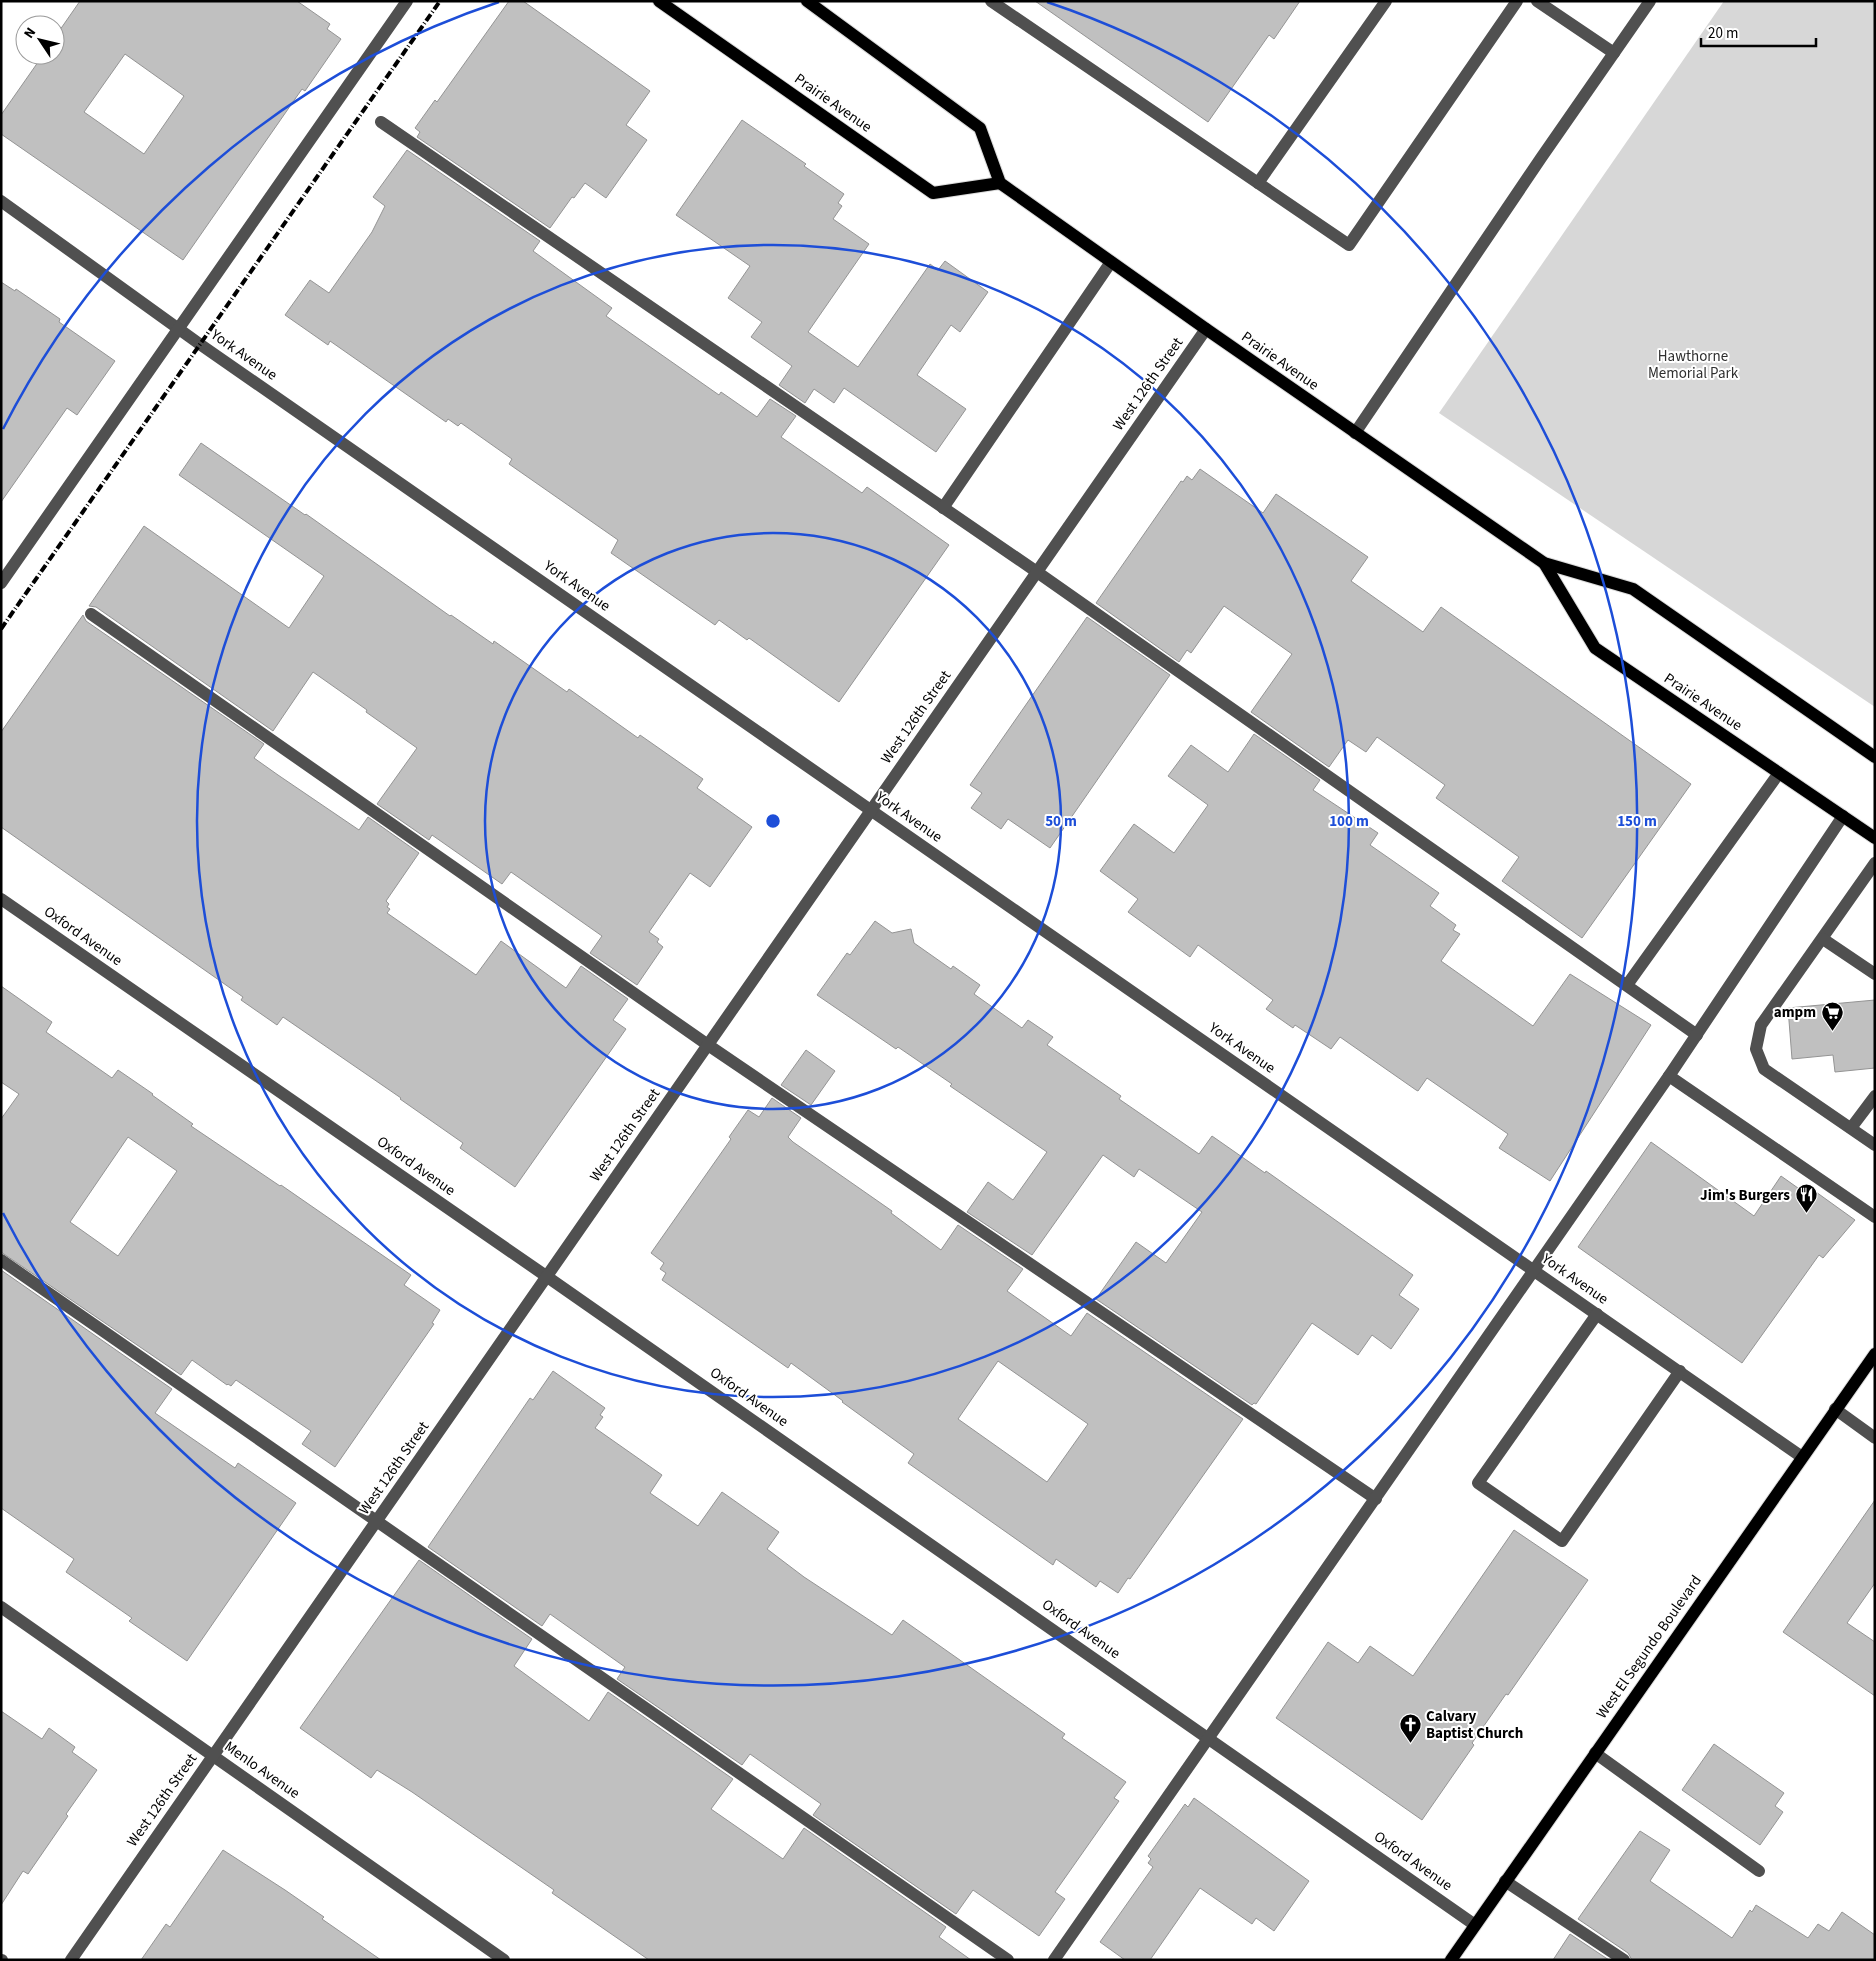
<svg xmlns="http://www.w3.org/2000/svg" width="1876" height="1961" font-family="'Source Sans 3',sans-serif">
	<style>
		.green { fill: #d7d7d7 }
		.building { fill: #c0c0c0; stroke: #949494; fill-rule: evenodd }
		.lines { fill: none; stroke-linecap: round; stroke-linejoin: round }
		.major-casing { stroke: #dbdbdb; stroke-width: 14 }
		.minor { stroke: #505050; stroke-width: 12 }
		.major { stroke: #000; stroke-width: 12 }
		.rail { stroke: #000; stroke-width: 4; stroke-dasharray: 8 2.5 1 2.5; stroke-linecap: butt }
		.ring { fill: none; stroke: #1d4ed8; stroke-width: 2.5 }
		.labels { text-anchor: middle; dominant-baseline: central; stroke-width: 4; stroke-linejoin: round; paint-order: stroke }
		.street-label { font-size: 15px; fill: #000; stroke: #fff }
		.park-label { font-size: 15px; fill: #2e2e2e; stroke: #fff }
		.poi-label { font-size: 15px; font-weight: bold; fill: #000; stroke: #fff; text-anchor: end }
		.centre { fill: #1d4ed8; stroke: #fff; stroke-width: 2.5 }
		.ring-label { font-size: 15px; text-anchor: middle; font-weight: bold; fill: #1d4ed8; stroke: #fff; stroke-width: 4; stroke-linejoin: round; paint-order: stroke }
	</style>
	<rect width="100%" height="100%" fill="#fff"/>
	<polygon class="green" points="1724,1 1875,1 1875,707 1439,413"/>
	<g class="building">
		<path d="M80,1H297L330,24L327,29L341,39L305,91L302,89L183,260L1,134V115L43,55H55V37ZM125,54L184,96L144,154L84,112Z"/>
		<polygon points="509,1 523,1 650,91 626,125 647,140 606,198 585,183 574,198 572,197 550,228 417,137 420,132 415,128 435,100 437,102"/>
		<polygon points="1035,1 1300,1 1274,39 1269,35 1208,122"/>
		<polygon points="742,120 806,164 804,166 844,194 838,203 842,206 833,219 869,244 808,332 858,367 930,264 938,270 945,261 988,292 960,332 951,325 917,375 966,409 936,452 844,388 834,403 814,389 805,403 779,385 792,366 751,337 762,322 728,298 750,266 676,215"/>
		<polygon points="407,150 540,241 533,251 612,308 606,316 719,395 721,392 757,417 770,399 796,416 781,437 862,493 867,487 949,545 839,702 749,638 747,640 719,620 715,625 611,553 618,540 509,464 512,459 461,423 458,426 448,419 446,422 330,341 328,345 285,315 310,280 329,293 372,232 385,206 373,197"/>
		<polygon points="1,282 15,291 16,289 60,319 59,322 115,361 77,415 67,408 1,502"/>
		<polygon points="201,443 305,515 306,514 450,616 451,615 493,644 494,641 567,692 569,689 638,738 640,735 703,779 697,788 752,827 710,887 690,873 649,932 659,939 657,942 663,947 637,985 590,953 602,936 511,872 502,884 432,835 429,840 377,804 417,748 366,712 367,710 313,672 273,731 96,607 89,606 144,526 289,628 324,576 179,475"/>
		<polygon points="1200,469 1263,513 1276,494 1368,557 1351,581 1423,632 1441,607 1691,784 1582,938 1502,881 1519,857 1436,798 1445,785 1377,737 1366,752 1348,740 1329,767 1251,712 1292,654 1224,606 1191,653 1187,650 1179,662 1096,603 1181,481 1183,482 1187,476 1192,480"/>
		<polygon points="83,615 86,621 264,744 254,758 278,775 359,830 368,817 419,853 386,901 389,904 387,907 390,909 387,913 476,975 501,941 566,988 581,966 628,999 613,1020 626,1029 515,1187 460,1148 463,1143 400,1099 401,1098 283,1017 277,1025 241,1000 243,997 1,827 1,732"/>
		<polygon points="1087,617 1170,675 1050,848 1008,819 1001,829 971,808 982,793 970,785"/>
		<polygon points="1254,734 1320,780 1313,790 1378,833 1370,845 1439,893 1430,906 1456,925 1453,930 1460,934 1441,961 1533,1026 1570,974 1651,1025 1550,1181 1499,1148 1508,1134 1427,1078 1418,1091 1416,1090 1340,1037 1331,1049 1295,1025 1293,1028 1266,1009 1273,1000 1198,945 1190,957 1128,912 1138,899 1100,871 1134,824 1174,853 1208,805 1168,776 1191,745 1228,772"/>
		<polygon points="875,921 892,933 911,929 914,943 951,969 953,966 980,985 974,994 1022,1028 1028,1020 1053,1037 1047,1045 1121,1096 1119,1099 1199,1154 1212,1136 1265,1173 1266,1171 1413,1275 1399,1295 1419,1309 1391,1349 1372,1335 1358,1355 1312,1323 1256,1404 1254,1403 1252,1405 1096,1299 1136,1242 1166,1263 1202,1212 1139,1169 1134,1177 1103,1155 1032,1255 967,1212 988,1182 1013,1200 1047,1152 950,1086 952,1084 898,1047 896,1049 817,995 847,953 850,955"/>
		<path d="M1,986L52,1022L46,1032L112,1078L118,1070L153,1094L152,1095L193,1124L191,1126L280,1186L281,1185L411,1275L404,1285L440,1310L432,1323L434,1324L335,1467L302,1444L311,1431L236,1380L231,1386L228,1384L227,1385L192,1360L181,1375L1,1252V1119L19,1094L1,1082ZM128,1137L177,1171L118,1256L70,1222Z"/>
		<polygon points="1875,1000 1875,1068 1835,1072 1833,1055 1792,1059 1788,1008"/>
		<polygon points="806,1050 835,1071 811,1105 781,1085"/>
		<path d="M772,1098L801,1118L788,1137L793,1142L892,1211L891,1213L941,1250L958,1225L1023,1269L1007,1291L1071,1336L1087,1313L1243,1419L1130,1579L1128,1578L1118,1593L1100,1581L1096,1587L1056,1559L1053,1565L908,1463L914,1454L842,1402L843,1401L791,1363L788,1368L662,1280L666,1273L660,1269L664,1263L651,1253L731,1139L729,1137L748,1110L759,1117ZM998,1361L1088,1424L1047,1482L958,1419Z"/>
		<polygon points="1651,1142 1754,1216 1781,1176 1805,1193 1809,1187 1855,1220 1823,1258 1819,1255 1742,1363 1578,1247"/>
		<polygon points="1,1270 172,1389 155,1413 235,1468 238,1463 296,1503 187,1661 129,1621 132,1618 66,1572 74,1559 1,1508"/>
		<polygon points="553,1371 605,1408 600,1415 603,1417 595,1428 662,1475 650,1493 698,1526 722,1492 779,1532 767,1549 804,1577 892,1635 903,1620 1065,1734 1062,1738 1126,1782 1114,1798 1119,1801 1055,1892 1065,1899 1039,1936 973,1890 956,1914 813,1815 821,1804 750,1754 742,1765 617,1679 625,1667 550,1614 542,1626 428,1547 530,1398 533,1400"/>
		<polygon points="1875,1500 1875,1583 1847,1623 1875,1642 1875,1696 1783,1632"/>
		<polygon points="1514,1530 1588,1580 1508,1695 1506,1694 1472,1743 1474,1745 1422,1820 1276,1718 1328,1642 1358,1663 1370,1646 1413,1676"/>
		<polygon points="419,1560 532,1639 514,1666 589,1721 608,1692 733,1779 711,1809 783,1859 804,1828 946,1927 939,1937 971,1960 649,1960 552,1893 554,1890 412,1792 377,1770 371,1778 300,1728"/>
		<polygon points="1,1711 42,1739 49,1728 75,1747 72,1752 97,1770 66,1814 68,1816 28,1874 23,1871 1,1905"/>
		<polygon points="1714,1744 1784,1793 1775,1806 1783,1812 1760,1845 1682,1790"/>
		<polygon points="1194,1798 1309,1881 1274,1931 1256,1918 1252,1924 1200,1888 1150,1960 1125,1960 1100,1942 1153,1867 1148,1863 1151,1859 1148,1856 1185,1804 1188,1807"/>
		<polygon points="1640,1831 1670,1850 1650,1881 1732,1938 1750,1910 1752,1912 1756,1905 1808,1938 1818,1924 1829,1931 1842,1912 1875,1935 1875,1960 1632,1960 1628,1953 1578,1919"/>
		<polygon points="223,1850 285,1890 324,1917 322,1919 381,1960 141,1960 166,1924 170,1927"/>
		<polygon points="1570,1934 1609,1960 1553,1960"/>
	</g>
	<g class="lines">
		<defs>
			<g id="major">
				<polyline points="659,1 933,193 1000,183"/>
				<polyline points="807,1 980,128 1000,183 1206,329 1544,563 1633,589 1875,757"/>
				<polyline points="1544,563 1595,648 1875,838"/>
				<polyline points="1451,1960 1875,1354"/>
			</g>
		</defs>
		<use href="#major" class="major-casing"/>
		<g class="minor">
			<polyline points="991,1 1349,245 1517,1"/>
			<polyline points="1537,1 1614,53"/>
			<polyline points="381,122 1037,572 1697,1035"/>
			<polyline points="1258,183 1386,1"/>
			<polyline points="1,201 201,345 1802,1457"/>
			<polyline points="1355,433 1541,158 1650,1"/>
			<polyline points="943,508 1111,262"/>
			<polyline points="1,583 407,1"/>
			<polyline points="91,614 708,1045 1376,1499"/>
			<polyline points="1875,863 1761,1025 1756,1049 1764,1069 1875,1145"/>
			<polyline points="1,899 546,1276 1475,1925"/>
			<polyline points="1823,939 1875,974"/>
			<polyline points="1627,985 1779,773"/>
			<polyline points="1669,1076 1875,1217"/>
			<polyline points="1851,1128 1875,1096"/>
			<polyline points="1,1260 1008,1960"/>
			<polyline points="1597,1314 1478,1483 1562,1541 1680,1371"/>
			<polyline points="1835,1409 1875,1438"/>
			<polyline points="1,1607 504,1960"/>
			<polyline points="1595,1753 1759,1871"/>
			<polyline points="1505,1881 1624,1960"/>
			<polyline points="1,1960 2,1960"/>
			<polyline points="71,1960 1206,329"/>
			<polyline points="1054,1960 1669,1076 1843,816"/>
		</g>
		<use href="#major" class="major"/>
		<polyline class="rail" points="1,629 440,1"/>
	</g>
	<g class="ring">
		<circle cx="773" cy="821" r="288"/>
		<circle cx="773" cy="821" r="576"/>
		<path d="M3 429A864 864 0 0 1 499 2M1047 2A864 864 0 1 1 3 1213"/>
	</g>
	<defs>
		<symbol id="supermarket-pin" viewBox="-11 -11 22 30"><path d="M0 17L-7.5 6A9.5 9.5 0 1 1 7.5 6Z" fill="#000" stroke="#fff"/><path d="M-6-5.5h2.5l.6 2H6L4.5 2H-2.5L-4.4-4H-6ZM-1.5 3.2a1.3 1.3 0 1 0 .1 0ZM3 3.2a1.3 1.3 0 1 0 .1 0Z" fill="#fff"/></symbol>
		<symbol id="restaurant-pin" viewBox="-11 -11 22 30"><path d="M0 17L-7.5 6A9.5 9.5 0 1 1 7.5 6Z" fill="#000" stroke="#fff"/><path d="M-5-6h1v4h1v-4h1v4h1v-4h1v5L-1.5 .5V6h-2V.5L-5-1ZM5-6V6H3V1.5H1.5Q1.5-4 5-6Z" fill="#fff"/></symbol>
		<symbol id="church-pin" viewBox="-11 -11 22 30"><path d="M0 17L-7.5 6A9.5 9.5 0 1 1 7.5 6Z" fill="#000" stroke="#fff"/><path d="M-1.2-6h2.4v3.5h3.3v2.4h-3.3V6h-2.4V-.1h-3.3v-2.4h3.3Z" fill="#fff"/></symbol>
	</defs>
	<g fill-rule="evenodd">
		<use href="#supermarket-pin" x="1820" y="1000" width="25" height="34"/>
		<use href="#restaurant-pin" x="1794" y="1182" width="25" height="34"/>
		<use href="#church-pin" x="1398" y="1712" width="25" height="34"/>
	</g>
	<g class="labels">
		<g class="street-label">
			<text transform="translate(833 103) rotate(35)">Prairie Avenue</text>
			<text transform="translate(244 355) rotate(35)">York Avenue</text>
			<text transform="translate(1280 361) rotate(35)">Prairie Avenue</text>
			<text transform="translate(1148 384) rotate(-55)">West 126th Street</text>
			<text transform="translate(577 586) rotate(35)">York Avenue</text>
			<text transform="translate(1703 702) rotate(34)">Prairie Avenue</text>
			<text transform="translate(916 717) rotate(-55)">West 126th Street</text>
			<text transform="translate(909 817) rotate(35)">York Avenue</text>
			<text transform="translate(83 936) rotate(35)">Oxford Avenue</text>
			<text transform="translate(1242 1048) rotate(35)">York Avenue</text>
			<text transform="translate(625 1135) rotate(-55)">West 126th Street</text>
			<text transform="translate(416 1166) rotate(35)">Oxford Avenue</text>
			<text transform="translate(1575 1279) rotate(35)">York Avenue</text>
			<text transform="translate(749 1397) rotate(35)">Oxford Avenue</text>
			<text transform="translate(394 1468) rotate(-55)">West 126th Street</text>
			<text transform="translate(1081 1629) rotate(35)">Oxford Avenue</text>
			<text transform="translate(1649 1647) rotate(-55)">West El Segundo Boulevard</text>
			<text transform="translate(262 1770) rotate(35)">Menlo Avenue</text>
			<text transform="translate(162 1800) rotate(-55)">West 126th Street</text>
			<text transform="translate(1413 1861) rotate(35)">Oxford Avenue</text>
		</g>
		<g class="park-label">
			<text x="1693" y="356">Hawthorne<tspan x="1693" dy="17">Memorial Park</tspan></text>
		</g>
		<g class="poi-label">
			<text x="1816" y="1012">ampm</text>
			<text x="1790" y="1195">Jim's Burgers</text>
			<text x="1426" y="1716" text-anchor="start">Calvary<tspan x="1426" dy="17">Baptist Church</tspan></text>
		</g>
	</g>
	<circle cx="773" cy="821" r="8" class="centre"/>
	<g class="ring-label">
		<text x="1061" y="826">50 m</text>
		<text x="1349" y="826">100 m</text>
		<text x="1637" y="826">150 m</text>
	</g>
	<rect width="1876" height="1961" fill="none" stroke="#000000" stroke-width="5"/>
	<g transform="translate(40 40) rotate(305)"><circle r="24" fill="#ffffff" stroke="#999999"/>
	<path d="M0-4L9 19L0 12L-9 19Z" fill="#000000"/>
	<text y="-8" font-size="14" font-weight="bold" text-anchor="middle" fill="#000000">N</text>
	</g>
	<path d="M1701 38v8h115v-8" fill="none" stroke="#000000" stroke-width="2.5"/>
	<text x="1708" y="38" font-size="15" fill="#000000" stroke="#ffffff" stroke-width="4" paint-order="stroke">20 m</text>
</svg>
